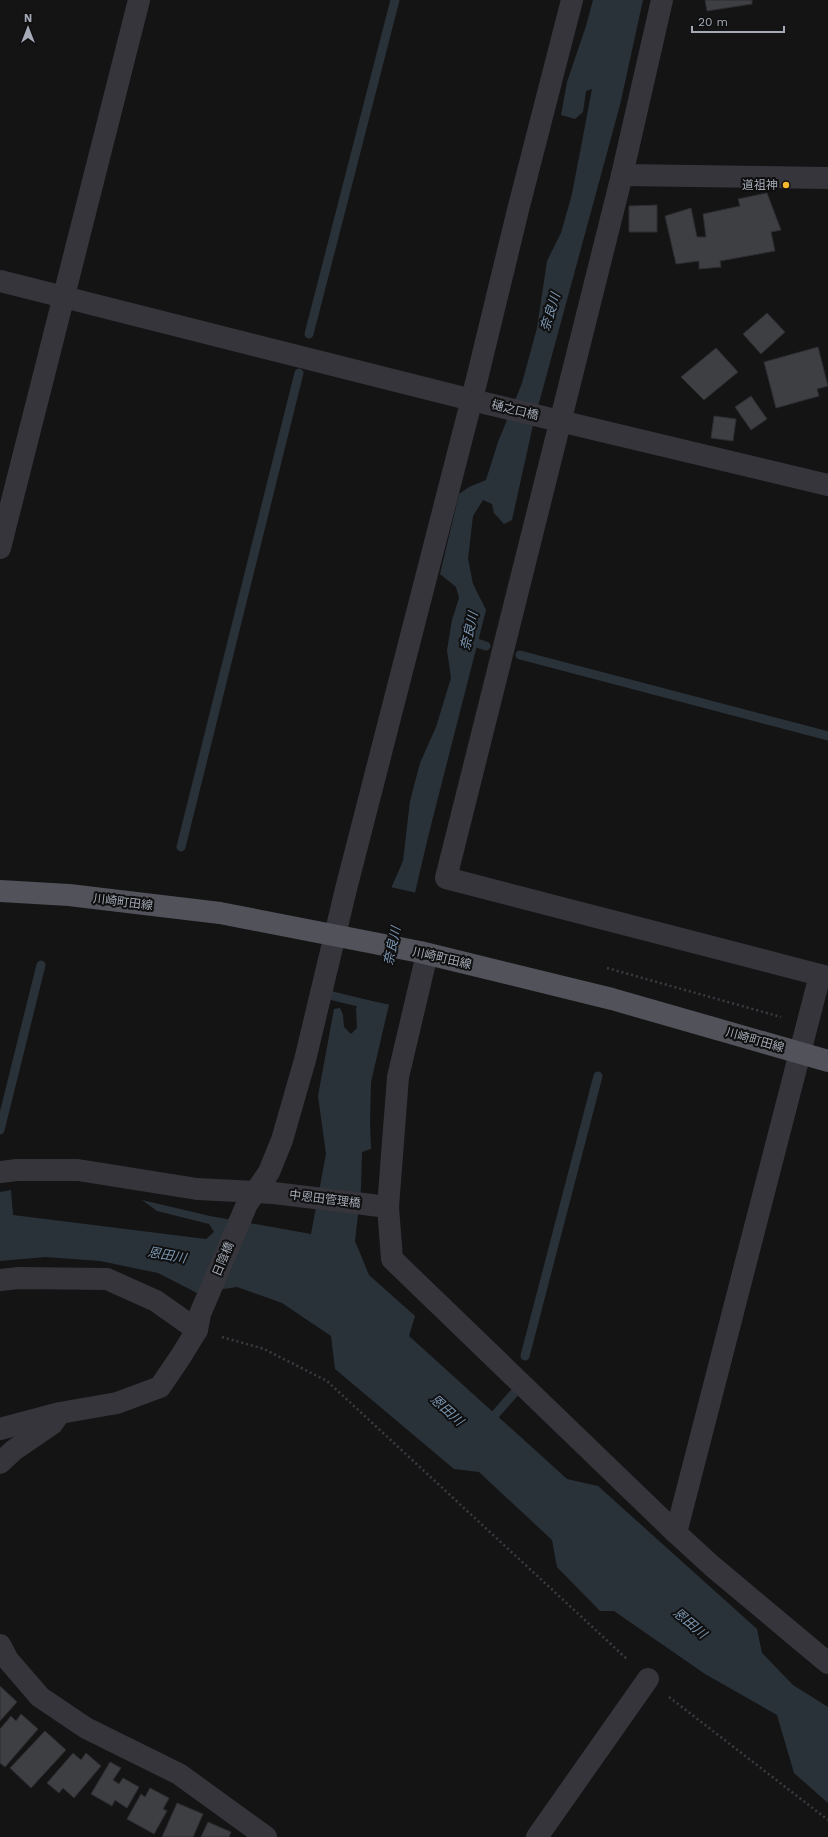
<svg xmlns="http://www.w3.org/2000/svg" width="828" height="1837" font-family="'Work Sans','Noto Sans JP',sans-serif">
	<style>
		.water { fill: #2a3239 }
		.pier { fill: #141415 }
		.lines { fill: none; stroke-linecap: round; stroke-linejoin: round }
		.stream { stroke: #2a3239; stroke-width: 9 }
		.building { fill: #3e3f43; stroke: #2e2e32 }
		.path { stroke: #3b3c42; stroke-width: 2.5; stroke-dasharray: 2 3; stroke-linecap: butt }
		.minor { stroke: #35353b; stroke-width: 22 }
		.major { stroke: #51525a; stroke-width: 22 }
		.poi-dot { fill: #f5b82d; stroke: #0f0f10; stroke-width: 1.5 }
		.labels { text-anchor: middle; dominant-baseline: central; stroke-width: 4; stroke-linejoin: round; paint-order: stroke }
		.poi-label { font-size: 12px; fill: #a5aab6; stroke: #0f0f10; text-anchor: end }
		.street-label { font-size: 12px; fill: #a5aab6; stroke: #0f0f10 }
		.water-label { font-size: 13px; font-style: italic; fill: #7b97b2; stroke: #0f0f10 }
	</style>
	<rect width="100%" height="100%" fill="#141415"/>
	<polygon class="water" points="593,0 643,0 620,105 533,425 512,520 504,524 494,513 492,504 483,500 473,516 468,559 473,584 486,610 428,837 371,1082 370,1122 371,1149 362,1152 361,1188 355,1241 369,1275 415,1316 409,1336 567,1479 598,1486 757,1629 762,1653 793,1685 828,1707 828,1803 794,1773 777,1715 705,1674 614,1611 600,1611 557,1567 552,1540 479,1472 454,1469 335,1369 331,1336 282,1303 237,1287 197,1293 158,1273 100,1261 45,1257 0,1261 0,1192 11,1190 13,1215 206,1239 214,1232 209,1224 157,1211 142,1200 210,1216 311,1234 326,1154 318,1096 334,1009 340,1008 343,1015 344,1027 351,1034 357,1028 356,1009 363,988 377,955 389,893 403,861 410,801 420,763 436,727 451,678 447,650 452,620 459,598 456,587 440,574 459,494 469,487 486,480 498,442 522,383 537,328 547,261 561,233 572,194 592,89 586,91 583,112 575,119 561,115 567,82 586,26"/>
	<polygon class="pier" points="390,887 417,893 391,1005 357,998 375,954 378,915"/>
	<g class="lines">
		<g class="stream">
			<polyline points="309,334 395,0"/>
			<polyline points="467,640 486,646"/>
			<polyline points="520,655 828,736"/>
			<polyline points="181,847 299,373"/>
			<polyline points="333,996 370,1005"/>
			<polyline points="0,1130 41,965"/>
			<polyline points="525,1356 598,1076"/>
			<polyline points="487,1424 515,1392"/>
		</g>
	</g>
	<g class="building">
		<polygon points="705,0 752,0 752,4 707,11"/>
		<polygon points="767,193 781,230 771,232 775,251 720,261 721,267 699,269 699,261 676,264 665,216 691,208 697,237 706,237 703,214 740,206 738,199"/>
		<polygon points="657,205 657,232 629,232 629,206"/>
		<polygon points="767,313 785,332 761,354 743,334"/>
		<polygon points="818,347 828,386 817,389 819,396 776,408 764,362"/>
		<polygon points="716,348 738,372 704,400 681,377"/>
		<polygon points="751,396 767,419 751,430 735,407"/>
		<polygon points="714,416 736,419 733,441 711,438"/>
		<polygon points="0,1686 17,1702 0,1721"/>
		<polygon points="21,1714 38,1729 5,1767 0,1763 0,1729 11,1716 16,1721"/>
		<polygon points="45,1731 66,1750 31,1788 10,1768"/>
		<polygon points="73,1753 81,1760 86,1753 101,1766 74,1798 63,1788 59,1793 47,1783"/>
		<polygon points="110,1762 121,1768 113,1780 119,1784 123,1778 139,1787 127,1808 115,1800 112,1806 91,1794"/>
		<polygon points="150,1788 169,1798 163,1809 167,1811 154,1834 127,1819 141,1794 145,1797"/>
		<polygon points="177,1803 203,1814 193,1837 162,1837"/>
		<polygon points="208,1822 231,1832 229,1837 201,1837"/>
	</g>
	<g class="lines">
		<g class="path">
			<polyline points="607,968 781,1017"/>
			<polyline points="222,1337 264,1349 327,1381 628,1660"/>
			<polyline points="669,1697 828,1820"/>
		</g>
		<g class="minor">
			<polyline points="662,0 622,175 446,878 828,977"/>
			<polyline points="622,175 828,178"/>
			<polyline points="0,281 472,400 828,485"/>
			<polyline points="0,548 139,0"/>
			<polyline points="427,954 398,1077 388,1207 392,1259 676,1533 712,1566 828,1663"/>
			<polyline points="0,1172 17,1170 78,1170 197,1189 274,1193 388,1207"/>
			<polyline points="0,1280 19,1278 107,1279 156,1301 197,1330"/>
			<polyline points="0,1429 60,1413 117,1403 160,1387 181,1356 197,1330 200,1314 247,1204 269,1172 282,1140 305,1060 346,889 475,387 518,210 572,0"/>
			<polyline points="0,1463 14,1450 52,1424 57,1417"/>
			<polyline points="676,1533 820,975"/>
			<polyline points="0,1645 8,1660 40,1697 86,1728 179,1774 266,1837"/>
			<polyline points="537,1837 648,1679"/>
		</g>
		<polyline class="major" points="0,891 69,895 220,913 420,952 612,999 828,1061"/>
	</g>
	<circle class="poi-dot" cx="786" cy="185" r="4"/>
	<g class="labels">
		<g class="poi-label">
			<text x="778" y="185">道祖神</text>
		</g>
		<g class="street-label">
			<text transform="translate(515 410) rotate(14)">樋之口橋</text>
			<text transform="translate(123 902) rotate(7)">川崎町田線</text>
			<text transform="translate(442 958) rotate(13)">川崎町田線</text>
			<text transform="translate(755 1040) rotate(16)">川崎町田線</text>
			<text transform="translate(325 1199) rotate(7)">中恩田管理橋</text>
			<text transform="translate(223 1259) rotate(-67)">日陰橋</text>
		</g>
		<g class="water-label">
			<text transform="translate(550 312) rotate(-73)">奈良川</text>
			<text transform="translate(469 631) rotate(-77)">奈良川</text>
			<text transform="translate(392 946) rotate(-78)">奈良川</text>
			<text transform="translate(167 1255) rotate(10)">恩田川</text>
			<text transform="translate(447 1410) rotate(42)">恩田川</text>
			<text transform="translate(690 1623) rotate(40)">恩田川</text>
		</g>
	</g>
	<g transform="translate(28 28)" stroke="#0f0f10" stroke-width="3" paint-order="stroke">
	<path d="M0-3L7 15L0 10L-7 15Z" fill="#a5aab6"/>
	<text y="-6" font-size="11" font-weight="bold" text-anchor="middle" fill="#a5aab6">N</text>
	</g>
	<path d="M692 26v6h92v-6" fill="none" stroke="#a5aab6" stroke-width="2"/>
	<text x="698" y="26" font-size="12" fill="#a5aab6" stroke="#0f0f10" stroke-width="3" paint-order="stroke">20 m</text>
</svg>
